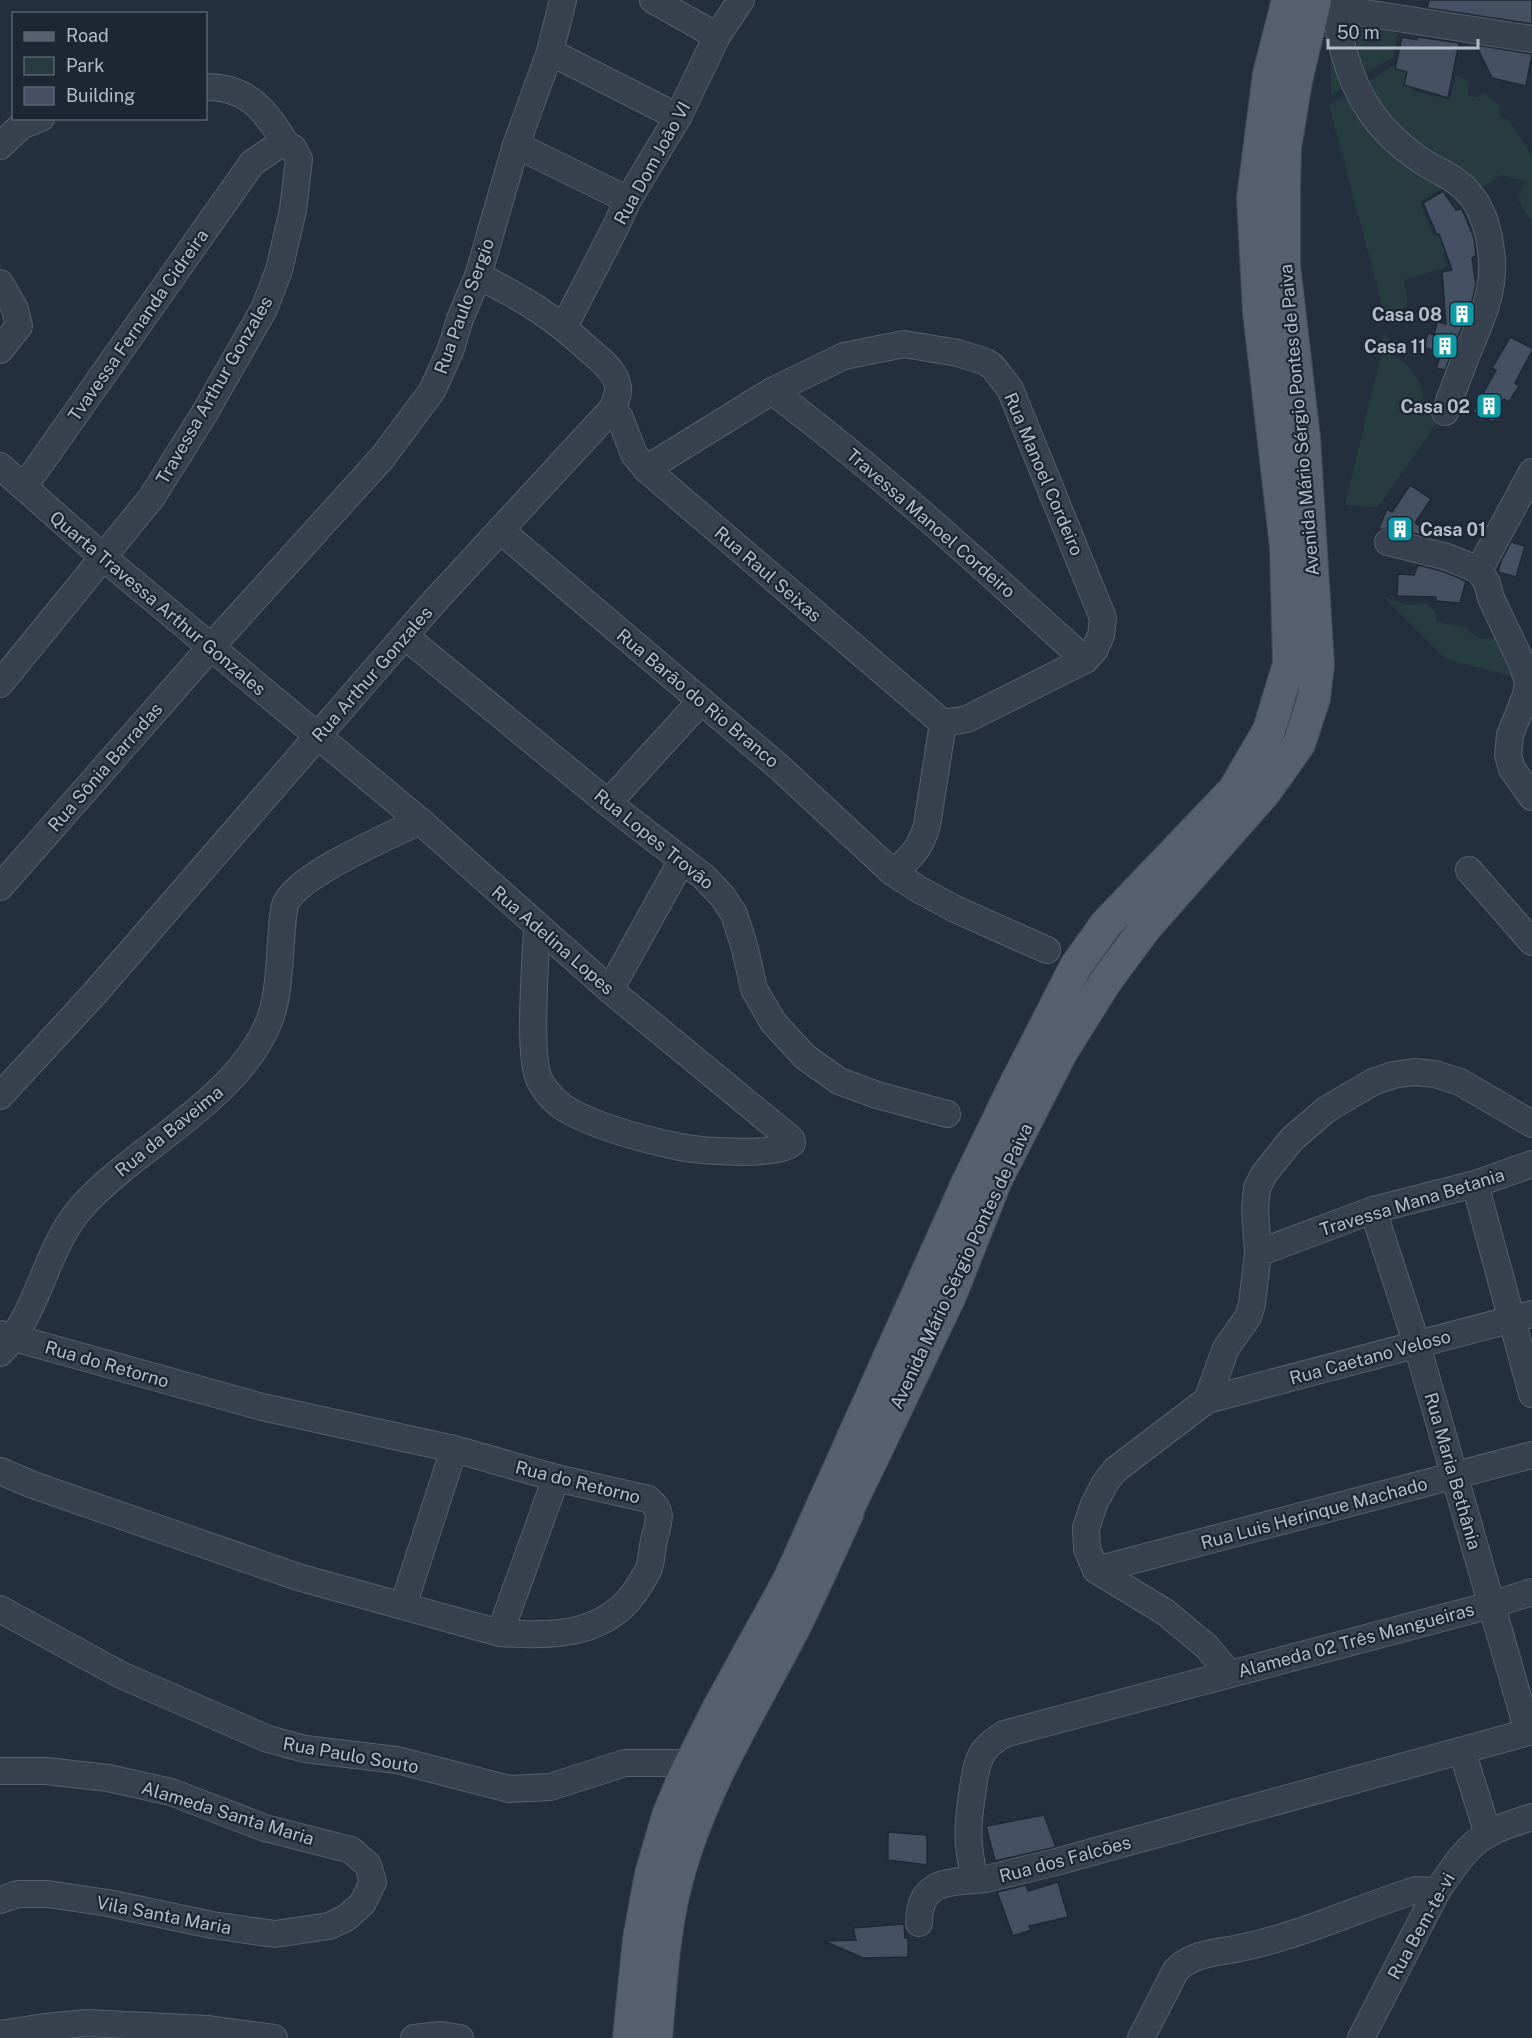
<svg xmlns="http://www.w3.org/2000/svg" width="1532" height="2038" font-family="'Public Sans',sans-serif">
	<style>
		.green { fill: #263c3f }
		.building { fill: #455162; stroke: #1f2835; stroke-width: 1.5 }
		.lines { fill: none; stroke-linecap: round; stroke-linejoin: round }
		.minor-casing { stroke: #565f6c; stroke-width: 28 }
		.major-casing { stroke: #414a57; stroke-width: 34 }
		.minor { stroke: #38414e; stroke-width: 26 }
		.major { stroke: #56606e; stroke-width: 32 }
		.labels { text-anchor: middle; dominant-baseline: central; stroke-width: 4.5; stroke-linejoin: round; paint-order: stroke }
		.street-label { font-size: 18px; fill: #b4bcc9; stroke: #1d2633 }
		.poi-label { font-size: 18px; font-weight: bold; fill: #b4bcc9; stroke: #1d2633; text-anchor: end }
	</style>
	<rect width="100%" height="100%" fill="#242f3e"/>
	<g class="green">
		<polygon points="1330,19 1349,83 1331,95"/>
		<polygon points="1357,27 1398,33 1393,57 1357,78"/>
		<polygon points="1393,66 1414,74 1412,90 1450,100 1456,75 1468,81 1468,95 1477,97 1485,93 1500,106 1499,116 1509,120 1532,156 1532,223 1518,200 1525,181 1501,175 1485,186 1468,187 1411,149 1361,86"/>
		<polygon points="1349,94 1443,187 1420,202 1434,237 1468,225 1476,240 1443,253 1447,267 1404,280 1408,305 1386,320 1329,105"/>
		<path d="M1384,332L1398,352L1391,354C1412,364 1424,385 1425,408L1441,417L1378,507L1345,505L1380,359Z"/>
		<path d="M1383,596L1407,605L1426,604L1435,612L1437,622L1466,627C1480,645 1486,636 1505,639L1522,679L1446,659Z"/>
	</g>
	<g class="building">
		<polygon points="1429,0 1532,0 1532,24 1427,8"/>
		<polygon points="1402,37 1417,40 1418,37 1459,43 1448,98 1404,85 1407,72 1395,69"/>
		<polygon points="1476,45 1532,54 1526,86 1492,78"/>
		<polygon points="1443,191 1456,210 1462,209 1474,238 1476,256 1472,258 1476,284 1472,301 1445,370 1436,368 1442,352 1424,348 1428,333 1434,335 1437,322 1446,324 1442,272 1452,270 1439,234 1437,235 1423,203"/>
		<polygon points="1510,337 1532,348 1532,351 1515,383 1519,386 1509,402 1504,399 1493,422 1473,412 1496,370 1492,368"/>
		<polygon points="1410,485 1431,499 1415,523 1423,527 1420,535 1392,527 1378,530 1387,509 1392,512"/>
		<polygon points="1511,542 1525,546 1516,577 1498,572 1501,561"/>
		<polygon points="1418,565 1442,571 1466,581 1460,603 1436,601 1436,597 1397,596 1398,574 1414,575"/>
		<polygon points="1044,1815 1056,1847 995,1861 986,1826"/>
		<polygon points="888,1832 927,1835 927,1865 888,1860"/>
		<polygon points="1058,1882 1068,1917 1029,1926 1031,1930 1013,1936 997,1892 1026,1885 1028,1891"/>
		<polygon points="904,1924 905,1938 908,1938 908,1957 863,1958 824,1941 856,1940 853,1928"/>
	</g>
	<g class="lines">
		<defs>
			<g id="minor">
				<polyline points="653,0 717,36"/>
				<path d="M1342,0C1335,20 1339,34 1344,53C1357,99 1379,132 1419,159C1434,170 1456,177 1468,192C1482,207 1489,231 1491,251C1497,288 1480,323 1466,356C1459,375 1452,393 1445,412"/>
				<polyline points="1339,9 1532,39"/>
				<polyline points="550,52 678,117"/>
				<path d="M206,87C248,87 265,110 286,144"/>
				<polyline points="516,145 628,200"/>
				<polyline points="0,146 21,126 41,118"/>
				<polyline points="0,283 15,309 19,326 0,350"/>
				<polyline points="564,327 617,224 628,200 678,117 717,36 741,0"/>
				<path d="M772,391C882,474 983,567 1085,660"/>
				<polyline points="612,409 620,418 634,454 646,469 943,723"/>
				<path d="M0,466L104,558L420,821L610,990L791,1139L792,1143C778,1157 701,1151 680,1147C647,1140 601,1128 571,1112C558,1105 547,1094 540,1081C527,1058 536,957 537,926"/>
				<polyline points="646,469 772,391 844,356 904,344 958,353 986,362 993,367 1010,389 1103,618 1101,635 1095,649 1085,660 967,719 943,723"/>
				<polyline points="500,530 779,767 892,872 920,890 955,909 1047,950"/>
				<polyline points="1388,542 1447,557 1479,570 1487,583 1491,598 1523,666 1528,683 1526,695 1510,735 1508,755 1512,769 1532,797"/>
				<polyline points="1479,570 1532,472"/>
				<polyline points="406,637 608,803 704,877 722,896 734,914 744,945 754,989 773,1022 805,1057 839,1081 877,1095 947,1114"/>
				<polyline points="0,684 152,497 204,414 264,309 279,270 293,210 299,159 293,148 286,144 279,145 252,163 24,487"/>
				<polyline points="608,803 701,701"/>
				<polyline points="1469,870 1532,942"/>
				<path d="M892,872C911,859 921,847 927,825L943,723"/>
				<polyline points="0,887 210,648 382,458 432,391 451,349 460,319 478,276 516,145 550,52 563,0"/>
				<polyline points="610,990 682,860"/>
				<path d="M0,1096L95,993L433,603L612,409C615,402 619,395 618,387C616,372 601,360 590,351C555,318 522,297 478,276"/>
				<polyline points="1475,1184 1532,1394"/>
				<polyline points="1373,1210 1417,1345 1528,1732"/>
				<polyline points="1258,1253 1373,1210 1475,1184 1532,1164"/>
				<path d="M0,1334L262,1407L454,1449L556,1478L648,1499C665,1512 658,1522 654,1540C652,1549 652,1559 649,1568C647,1573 643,1579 640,1584C610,1636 554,1637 500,1633L298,1577L33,1485L0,1471"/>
				<path d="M0,1353C37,1315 44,1256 76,1214C90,1196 107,1182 125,1167C176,1126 249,1080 271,1016C280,991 280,944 283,917C284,912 284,907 286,903C299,874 390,836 420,821"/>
				<polyline points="1207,1400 1532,1314"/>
				<polyline points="1096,1570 1532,1455"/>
				<path d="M1532,1592L1491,1605L1004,1734C996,1739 989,1744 983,1752C976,1763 975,1775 973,1788C967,1825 966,1842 975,1880L986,1879L1056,1862L1532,1731"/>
				<polyline points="403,1606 454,1449"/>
				<polyline points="0,1609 121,1675 268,1739 305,1749 397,1760 509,1789 550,1787 625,1763 691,1763"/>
				<polyline points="500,1633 556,1478"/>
				<polyline points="1229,1673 1206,1646 1165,1612 1096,1570 1087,1549 1086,1528 1094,1504 1105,1483 1115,1470 1207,1400 1226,1348 1248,1317 1252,1304 1258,1253 1255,1208 1257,1188 1264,1174 1292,1139 1327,1109 1373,1082 1393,1075 1414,1072 1435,1074 1460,1082 1532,1124"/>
				<polyline points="1462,1751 1488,1834"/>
				<polyline points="0,1771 46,1771 108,1778 171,1792 265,1828 351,1850 368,1865 373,1882 362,1904 346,1918 329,1926 275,1934 212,1925 108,1903 48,1894 18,1894 0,1900"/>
				<path d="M919,1923C919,1884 943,1882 975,1880"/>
				<polyline points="0,2034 45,2027 87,2023 207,2029 274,2038"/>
				<polyline points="414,2038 441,2035 460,2038"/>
				<path d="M1141,2038L1176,1970C1192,1954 1213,1953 1235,1949C1298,1937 1356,1909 1416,1890L1437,1891"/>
				<path d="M1361,2038L1437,1891C1451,1871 1466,1846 1488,1834C1501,1826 1517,1822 1532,1817"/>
			</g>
			<g id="major">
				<polyline points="629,2038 639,1939 651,1874 668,1816 684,1777 718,1709 789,1580 967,1184 1014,1087 1076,966 1106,924 1234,790 1269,730 1289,664 1286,547 1259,312 1253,198 1269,74 1288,0"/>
				<path d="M656,2038C661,1986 663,1931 677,1880C701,1788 753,1708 796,1624C814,1587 831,1549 848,1512V1509L950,1296L996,1180L1062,1051L1106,981L1146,927L1265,792L1299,744L1314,698L1318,665L1304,438L1284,265V195L1285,148L1296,81L1315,0"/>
			</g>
		</defs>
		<use href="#minor" class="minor-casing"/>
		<use href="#major" class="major-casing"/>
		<use href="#minor" class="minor"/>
		<use href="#major" class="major"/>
	</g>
	<defs>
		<symbol id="building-square" viewBox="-11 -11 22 22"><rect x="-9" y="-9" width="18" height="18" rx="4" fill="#0f9aa8" stroke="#1d2633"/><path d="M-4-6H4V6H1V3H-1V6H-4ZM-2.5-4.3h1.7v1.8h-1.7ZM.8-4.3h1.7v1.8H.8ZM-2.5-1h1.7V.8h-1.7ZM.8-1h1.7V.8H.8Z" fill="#fff"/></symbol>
	</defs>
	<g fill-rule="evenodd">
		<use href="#building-square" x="1447" y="299" width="30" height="30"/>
		<use href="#building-square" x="1430" y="331" width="30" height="30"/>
		<use href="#building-square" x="1474" y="391" width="30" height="30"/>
		<use href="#building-square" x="1385" y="514" width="30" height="30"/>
	</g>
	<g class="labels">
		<g class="street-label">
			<text transform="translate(652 163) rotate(-61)">Rua Dom João VI</text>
			<text transform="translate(464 306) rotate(-70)">Rua Paulo Sergio</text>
			<text transform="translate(138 325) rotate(-55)">Tvavessa Fernanda Cidreira</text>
			<text transform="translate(214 390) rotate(-60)">Travessa Arthur Gonzales</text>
			<text transform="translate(1299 420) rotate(-95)">Avenida Mário Sérgio Pontes de Paiva</text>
			<text transform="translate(1044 474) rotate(67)">Rua Manoel Cordeiro</text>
			<text transform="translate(931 523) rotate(41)">Travessa Manoel Cordeiro</text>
			<text transform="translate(768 574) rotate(41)">Rua Raul Seixas</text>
			<text transform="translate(158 603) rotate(40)">Quarta Travessa Arthur Gonzales</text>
			<text transform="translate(372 674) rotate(-49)">Rua Arthur Gonzales</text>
			<text transform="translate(698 698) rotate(40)">Rua Barão do Rio Branco</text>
			<text transform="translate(105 767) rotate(-49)">Rua Sônia Barradas</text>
			<text transform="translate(654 839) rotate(39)">Rua Lopes Trovão</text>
			<text transform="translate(553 940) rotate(41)">Rua Adelina Lopes</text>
			<text transform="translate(169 1131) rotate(-39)">Rua da Baveima</text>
			<text transform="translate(1412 1202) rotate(-17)">Travessa Mana Betania</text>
			<text transform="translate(961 1266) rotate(-65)">Avenida Mário Sérgio Pontes de Paiva</text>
			<text transform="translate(1370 1357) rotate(-15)">Rua Caetano Veloso</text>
			<text transform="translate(107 1364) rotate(16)">Rua do Retorno</text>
			<text transform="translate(1453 1471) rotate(74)">Rua Maria Bethânia</text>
			<text transform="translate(578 1482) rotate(14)">Rua do Retorno</text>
			<text transform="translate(1314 1513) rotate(-15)">Rua Luis Herinque Machado</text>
			<text transform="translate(1356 1640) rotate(-15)">Alameda 02 Três Mangueiras</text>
			<text transform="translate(351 1755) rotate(10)">Rua Paulo Souto</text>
			<text transform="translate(228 1813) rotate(17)">Alameda Santa Maria</text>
			<text transform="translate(1065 1859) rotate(-15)">Rua dos Falcões</text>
			<text transform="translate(164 1915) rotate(11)">Vila Santa Maria</text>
			<text transform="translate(1421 1926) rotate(-61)">Rua Bem-te-vi</text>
		</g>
		<g class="poi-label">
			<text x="1442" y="314">Casa 08</text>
			<text x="1426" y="346">Casa 11</text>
			<text x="1470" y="406">Casa 02</text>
			<text x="1420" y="529" text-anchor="start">Casa 01</text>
		</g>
	</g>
	<rect x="12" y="12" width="195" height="108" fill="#1d2633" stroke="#59626f" stroke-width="1.5"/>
	<rect x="24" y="32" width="30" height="9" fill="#56606e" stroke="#59626f" stroke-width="1.5"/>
	<text x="66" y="42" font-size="18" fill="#b4bcc9">Road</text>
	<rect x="24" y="57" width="30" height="18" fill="#263c3f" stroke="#59626f" stroke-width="1.5"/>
	<text x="66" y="72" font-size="18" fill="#b4bcc9">Park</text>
	<rect x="24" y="87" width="30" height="18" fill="#455162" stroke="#59626f" stroke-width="1.5"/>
	<text x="66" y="102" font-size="18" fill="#b4bcc9">Building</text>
	<path d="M1328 39v9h150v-9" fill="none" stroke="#b4bcc9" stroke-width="3"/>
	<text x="1337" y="39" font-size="18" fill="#b4bcc9" stroke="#1d2633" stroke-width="4.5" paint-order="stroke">50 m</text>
</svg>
